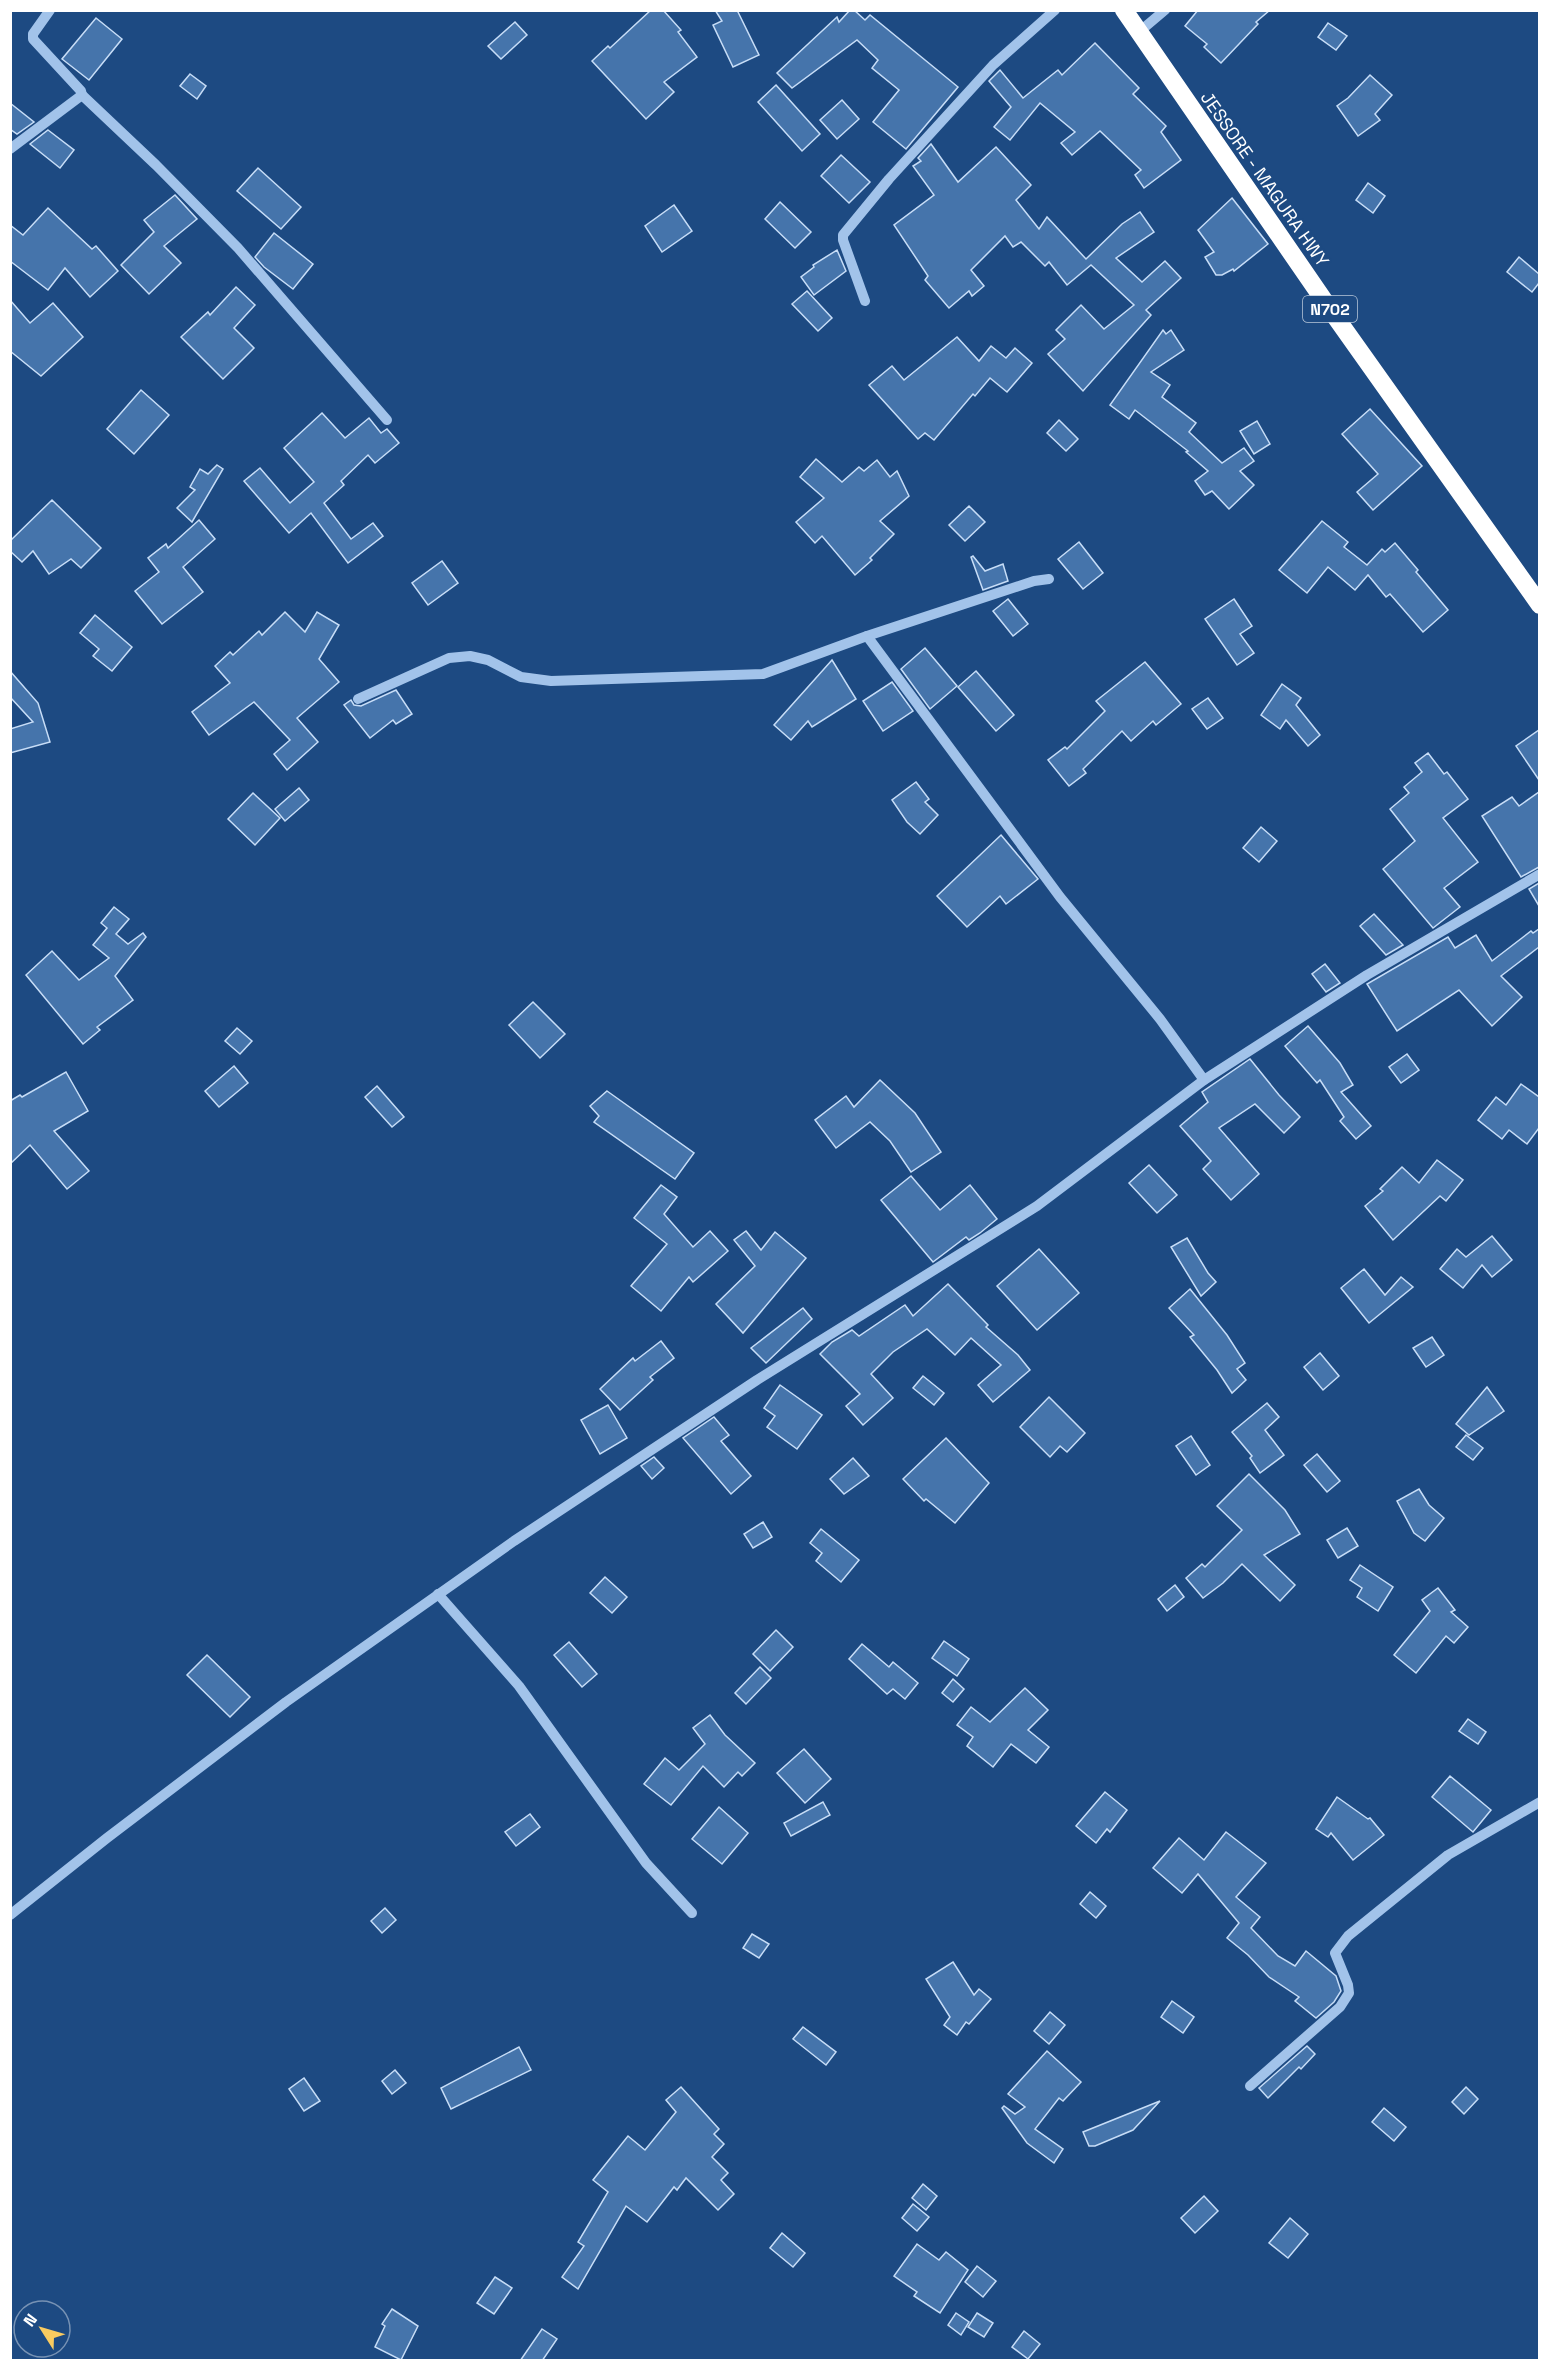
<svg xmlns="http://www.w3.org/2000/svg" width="1550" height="2371" font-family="'Space Grotesk',sans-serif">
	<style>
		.building { fill: #4574ab; stroke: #c7ddf7; stroke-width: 1.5 }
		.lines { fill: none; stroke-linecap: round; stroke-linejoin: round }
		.minor { stroke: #a2c3ea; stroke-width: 10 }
		.highway { stroke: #fff; stroke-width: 18 }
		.labels { text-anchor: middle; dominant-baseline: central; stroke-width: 4.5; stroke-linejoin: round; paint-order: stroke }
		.shield { fill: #1d4a82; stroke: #bbc9da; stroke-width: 1.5 }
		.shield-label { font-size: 16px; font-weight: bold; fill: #fff }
		.street-label { font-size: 18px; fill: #fff; stroke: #1d4a82 }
	</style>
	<rect width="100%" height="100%" fill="#1d4a82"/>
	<g class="building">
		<polygon points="651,10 663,10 681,30 678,32 697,57 664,82 674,92 646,119 592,61 608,46 610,48"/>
		<polygon points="715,10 737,10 759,55 733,67 713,25 722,21"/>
		<polygon points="850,10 854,10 865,20 870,15 958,87 906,149 873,122 899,90 872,68 878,60 857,40 792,88 777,73 837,17 839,22"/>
		<polygon points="1198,10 1270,10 1256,22 1258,24 1221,63 1204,47 1207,44 1185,26"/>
		<polygon points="96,18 122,39 89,80 62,59"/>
		<polygon points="515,22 527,35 501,59 488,46"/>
		<polygon points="1328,23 1347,36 1336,50 1318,37"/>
		<polygon points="1095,43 1139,88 1133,94 1166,126 1161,132 1181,160 1144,188 1135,175 1141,170 1100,131 1072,155 1061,143 1075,132 1040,103 1010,140 994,127 1011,107 989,81 1000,70 1023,98 1058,70 1062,75"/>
		<polygon points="190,74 206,86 197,99 180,86"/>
		<polygon points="1370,75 1392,95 1375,114 1380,120 1358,136 1337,106 1348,98"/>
		<polygon points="776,85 820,134 802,151 758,102"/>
		<polygon points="842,100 859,119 837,139 820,120"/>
		<polygon points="10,103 34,122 17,134 10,129"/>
		<polygon points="48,130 74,150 60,168 30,144"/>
		<polygon points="931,144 958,182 996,147 1031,185 1016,200 1039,229 1047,217 1086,259 1122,224 1140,212 1154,232 1116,258 1142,282 1165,261 1181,278 1146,310 1151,315 1083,391 1048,354 1065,339 1056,330 1081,305 1104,329 1134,305 1091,265 1067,285 1049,262 1045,266 1021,242 1013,247 1005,236 971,270 984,286 972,296 969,291 949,308 925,280 928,276 894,225 934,195 913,166 921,161 918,158"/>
		<polygon points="841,155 870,182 849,203 821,176"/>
		<polygon points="258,168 301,207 281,229 237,191"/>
		<polygon points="1368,183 1385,196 1373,213 1356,200"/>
		<polygon points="175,195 197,219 164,246 181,263 149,294 121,265 154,232 144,220"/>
		<polygon points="1232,198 1268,244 1234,271 1233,269 1222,275 1216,275 1205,257 1214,252 1198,230"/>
		<polygon points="780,202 811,232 795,248 765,219"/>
		<polygon points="674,205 692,231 662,252 645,226"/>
		<polygon points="48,208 92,249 96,246 118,271 90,297 65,268 48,290 10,261 10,225 23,235"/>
		<polygon points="274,233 313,264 293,289 264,267 255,257"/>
		<polygon points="837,250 846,271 814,295 801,277 814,267 813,265"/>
		<polygon points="1519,257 1539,274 1539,283 1532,292 1507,272"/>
		<polygon points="236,287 255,305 234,328 254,348 223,379 181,337 208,312 210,315"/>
		<polygon points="807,291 832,318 818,331 792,304"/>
		<polygon points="10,300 30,323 53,303 83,337 41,376 10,351"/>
		<polygon points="1163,330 1166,334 1171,330 1184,350 1151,372 1170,385 1162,397 1196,423 1189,432 1222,463 1244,448 1254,461 1240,471 1254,485 1229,509 1212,491 1205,495 1195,481 1208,471 1186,452 1188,451 1135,410 1129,419 1110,405"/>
		<polygon points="957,337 979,361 991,346 1006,358 1015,348 1032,363 1007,392 990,378 975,396 973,394 934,440 925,433 918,439 869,385 892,366 904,380"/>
		<polygon points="141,390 169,415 134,454 107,429"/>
		<polygon points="1370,409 1422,466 1373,510 1357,492 1378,474 1342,434"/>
		<polygon points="322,413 345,438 369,418 381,433 387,429 399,443 375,463 368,455 341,481 344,485 324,503 351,539 373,523 383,536 348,563 311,513 289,533 244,481 260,468 290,503 314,482 284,448"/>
		<polygon points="1059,420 1078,439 1066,451 1047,433"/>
		<polygon points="1257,421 1270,444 1254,454 1240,431"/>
		<polygon points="816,459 842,482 859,467 864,471 877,460 890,477 897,471 909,496 880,521 894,534 870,558 872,560 855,575 822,536 815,543 796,522 824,498 800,477"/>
		<polygon points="217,465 223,469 192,522 177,508 195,490 190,487 200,469 208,474"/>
		<polygon points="52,500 101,548 81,568 71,559 49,574 33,551 22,562 10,551 10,541"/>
		<polygon points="969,506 985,522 965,541 949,525"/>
		<polygon points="199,520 215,539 183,567 203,592 162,624 135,591 159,572 148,558 166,544 168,548"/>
		<polygon points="1322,521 1348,542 1344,547 1367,565 1382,549 1385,552 1395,543 1418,570 1416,572 1448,610 1423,632 1390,594 1386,597 1368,575 1355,590 1328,567 1307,593 1279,570"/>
		<polygon points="1079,542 1103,573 1083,589 1058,559"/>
		<polygon points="973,556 985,571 1003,564 1008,581 983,590 971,557"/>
		<polygon points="442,561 458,583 428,605 412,583"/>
		<polygon points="1008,599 1028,624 1013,636 993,611"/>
		<polygon points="1234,599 1252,626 1240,634 1254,653 1237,665 1205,619"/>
		<polygon points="285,612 305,632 317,612 339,625 319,659 339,682 297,718 318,742 287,770 274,754 290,740 254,702 209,735 192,712 230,683 215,666 230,652 233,655 259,631 262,635"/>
		<polygon points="95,615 132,647 112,671 93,656 99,649 80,633"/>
		<polygon points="925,648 957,686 930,709 901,669"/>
		<polygon points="832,660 856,699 812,727 808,721 791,740 774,725"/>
		<polygon points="1145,662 1181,704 1156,725 1153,721 1131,741 1122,731 1083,769 1086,773 1069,786 1048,760 1065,747 1067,749 1105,711 1096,701"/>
		<polygon points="10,671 38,703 50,742 10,753 10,729 33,722 10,697"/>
		<polygon points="976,671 1014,715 996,731 958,687"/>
		<polygon points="892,682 913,711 883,731 863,701"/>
		<polygon points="1282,684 1301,698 1296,705 1320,735 1308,746 1286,720 1280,729 1261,715"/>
		<polygon points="396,690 412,714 396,724 393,720 370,738 344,705 351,700 354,705 361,706"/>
		<polygon points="1208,698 1223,718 1207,729 1192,709"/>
		<polygon points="1539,730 1539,780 1516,746"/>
		<polygon points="1428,753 1444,774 1447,772 1468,799 1443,818 1478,862 1444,888 1460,907 1433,928 1383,869 1415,841 1390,809 1409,793 1404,787 1422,772 1415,763"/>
		<polygon points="916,782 929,799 925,802 938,815 920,834 907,822 892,800"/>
		<polygon points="299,788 309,800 285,821 275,809"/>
		<polygon points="1539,792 1539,867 1521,877 1482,816 1512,797 1519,806"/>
		<polygon points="253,793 280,818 255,845 228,819"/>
		<polygon points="1261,827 1277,841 1259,862 1243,848"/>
		<polygon points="1001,835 1038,879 1006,904 1000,896 967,927 937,896"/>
		<polygon points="1539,883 1539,906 1529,889"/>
		<polygon points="114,907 129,919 116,934 128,944 143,933 146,937 115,976 133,1000 97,1027 100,1030 83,1044 26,975 52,951 79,980 109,958 93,945 107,928 101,923"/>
		<polygon points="1374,914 1403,945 1386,955 1360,926"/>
		<polygon points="1539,929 1539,947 1501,976 1522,997 1492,1026 1459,990 1397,1031 1367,984 1448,937 1455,948 1476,935 1492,961 1531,931 1533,933"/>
		<polygon points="1325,964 1340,983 1326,992 1312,974"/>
		<polygon points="533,1002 565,1034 540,1058 509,1025"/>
		<polygon points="1308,1026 1340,1063 1353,1085 1341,1092 1371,1126 1356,1139 1340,1121 1344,1117 1320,1080 1317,1083 1285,1046"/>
		<polygon points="237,1028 252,1041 240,1054 225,1041"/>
		<polygon points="1407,1054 1419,1070 1401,1083 1389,1067"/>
		<polygon points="1250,1059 1279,1095 1300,1117 1284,1133 1255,1104 1219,1128 1259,1174 1231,1200 1203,1169 1211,1161 1180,1126 1208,1102 1202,1092"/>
		<polygon points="234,1066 248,1083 219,1107 205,1091"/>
		<polygon points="66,1072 88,1111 54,1131 89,1171 67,1189 30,1145 10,1164 10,1101 20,1095 22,1097"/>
		<polygon points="880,1080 915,1113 941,1152 911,1172 890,1141 870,1122 836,1148 815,1120 846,1096 854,1107"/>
		<polygon points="1521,1084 1539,1097 1539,1128 1527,1144 1509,1130 1502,1139 1478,1120 1496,1097 1506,1105"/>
		<polygon points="377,1086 404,1117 392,1127 365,1097"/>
		<polygon points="607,1091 694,1153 675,1179 594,1122 599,1116 590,1106"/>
		<polygon points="1437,1160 1463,1180 1446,1201 1440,1196 1393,1240 1365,1206 1383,1191 1380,1189 1402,1167 1419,1183"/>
		<polygon points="1149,1165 1177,1195 1157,1213 1129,1183"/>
		<polygon points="911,1176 940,1210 970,1185 997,1219 980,1233 969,1240 966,1237 933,1262 881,1200"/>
		<polygon points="661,1185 677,1197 664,1214 693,1247 710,1231 728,1251 693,1282 689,1277 661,1311 631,1286 667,1244 634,1218"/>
		<polygon points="746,1231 761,1250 775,1232 806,1258 743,1333 716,1304 755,1266 734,1240"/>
		<polygon points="1492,1236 1512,1260 1492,1277 1482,1265 1463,1288 1440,1269 1457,1249 1466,1257"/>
		<polygon points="1187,1238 1208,1273 1216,1282 1201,1296 1171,1247"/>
		<polygon points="1039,1249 1079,1293 1037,1330 997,1286"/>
		<polygon points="1364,1269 1385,1295 1401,1277 1413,1287 1369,1323 1341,1288"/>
		<polygon points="948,1284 988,1325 986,1327 1018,1355 1030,1370 993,1402 978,1385 1001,1365 971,1338 955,1355 927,1329 893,1352 871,1374 893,1398 863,1425 846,1406 860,1394 820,1354 832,1342 852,1330 859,1336 905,1305 913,1316"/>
		<polygon points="1190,1289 1227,1335 1245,1363 1237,1369 1246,1380 1232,1393 1217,1370 1190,1337 1194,1335 1169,1308"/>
		<polygon points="803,1308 812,1319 766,1363 751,1348"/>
		<polygon points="1432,1337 1444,1355 1426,1367 1413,1348"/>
		<polygon points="661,1341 674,1358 650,1377 653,1380 620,1410 600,1389 633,1358 635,1361"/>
		<polygon points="1320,1353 1339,1376 1323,1390 1304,1367"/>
		<polygon points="923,1376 944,1393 934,1405 913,1388"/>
		<polygon points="780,1385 822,1415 797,1449 767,1427 775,1416 764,1408"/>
		<polygon points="1487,1387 1504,1411 1469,1435 1456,1424"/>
		<polygon points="1049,1397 1085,1433 1067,1452 1060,1446 1050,1457 1020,1427"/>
		<polygon points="1267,1403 1279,1417 1265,1430 1284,1455 1260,1473 1250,1458 1252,1456 1232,1432"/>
		<polygon points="608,1405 627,1438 600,1454 581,1420"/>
		<polygon points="714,1417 729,1435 721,1441 751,1476 731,1494 683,1438"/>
		<polygon points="1466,1435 1483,1448 1473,1460 1456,1447"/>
		<polygon points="1191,1436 1210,1465 1196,1475 1176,1446"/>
		<polygon points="946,1438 989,1483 955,1523 926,1499 924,1501 903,1479"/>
		<polygon points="1317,1454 1340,1481 1327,1492 1304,1465"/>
		<polygon points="654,1457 664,1468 652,1479 641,1466"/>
		<polygon points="853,1458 869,1476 844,1494 830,1479"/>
		<polygon points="1249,1474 1285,1510 1300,1534 1264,1555 1295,1585 1280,1601 1242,1564 1223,1583 1203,1598 1186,1578 1202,1564 1205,1567 1242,1530 1217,1506"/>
		<polygon points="1419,1489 1429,1505 1444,1518 1425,1541 1414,1533 1397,1501"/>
		<polygon points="763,1522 772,1537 753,1548 744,1534"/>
		<polygon points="1347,1528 1358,1546 1338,1558 1327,1540"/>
		<polygon points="821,1529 859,1560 841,1582 816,1561 822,1553 810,1543"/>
		<polygon points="1360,1565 1393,1587 1378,1611 1357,1597 1362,1588 1350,1580"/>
		<polygon points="605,1577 627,1597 612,1613 590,1593"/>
		<polygon points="1175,1585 1184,1597 1167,1611 1158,1599"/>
		<polygon points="1438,1588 1455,1610 1451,1612 1468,1627 1454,1643 1446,1636 1416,1673 1394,1655 1430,1611 1422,1600"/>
		<polygon points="776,1630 793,1647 770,1671 753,1654"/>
		<polygon points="944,1641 969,1659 957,1676 932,1658"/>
		<polygon points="569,1642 597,1674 582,1687 554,1655"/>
		<polygon points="862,1644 889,1667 893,1662 918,1683 905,1699 893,1689 887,1694 849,1659"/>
		<polygon points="207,1655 250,1697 230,1717 187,1675"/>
		<polygon points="760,1667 771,1678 746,1704 735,1693"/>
		<polygon points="953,1679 964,1689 953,1702 942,1693"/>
		<polygon points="1025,1688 1048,1710 1028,1730 1049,1747 1036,1763 1011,1744 993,1767 967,1746 973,1737 957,1725 971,1707 990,1722"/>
		<polygon points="710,1715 725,1735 755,1763 742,1776 738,1772 724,1787 703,1766 671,1805 644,1784 665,1758 679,1770 705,1744 693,1728"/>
		<polygon points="1468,1719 1486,1732 1478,1744 1459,1731"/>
		<polygon points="804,1749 831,1779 805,1803 777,1773"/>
		<polygon points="1450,1776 1491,1810 1473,1832 1432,1797"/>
		<polygon points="1105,1792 1127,1810 1110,1832 1107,1829 1096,1843 1076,1826"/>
		<polygon points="1337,1797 1368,1819 1370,1818 1384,1835 1353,1860 1331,1833 1328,1837 1316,1829"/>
		<polygon points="823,1802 830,1815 791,1836 784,1823"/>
		<polygon points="719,1807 748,1833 722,1864 692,1839"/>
		<polygon points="530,1814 540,1827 516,1846 505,1832"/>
		<polygon points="1226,1832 1266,1863 1236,1897 1260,1917 1251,1928 1278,1956 1295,1966 1306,1951 1336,1976 1341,1991 1334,2002 1316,2018 1295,2001 1299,1997 1269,1977 1248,1955 1227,1938 1239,1923 1198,1874 1182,1893 1153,1868 1179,1838 1204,1860"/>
		<polygon points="1090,1892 1106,1906 1096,1918 1080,1904"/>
		<polygon points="385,1908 396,1920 382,1933 371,1921"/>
		<polygon points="752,1934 769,1944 759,1958 743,1948"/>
		<polygon points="953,1962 974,1995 979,1989 991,1999 969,2024 966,2022 957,2035 944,2025 950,2017 926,1979"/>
		<polygon points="1172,2001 1194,2017 1183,2033 1161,2017"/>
		<polygon points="1050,2012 1065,2025 1049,2044 1034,2031"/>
		<polygon points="803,2027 836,2052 826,2065 793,2039"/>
		<polygon points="1307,2046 1315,2054 1301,2069 1299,2067 1268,2098 1259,2088"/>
		<polygon points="519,2047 531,2070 451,2109 441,2088"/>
		<polygon points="1047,2051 1081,2082 1063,2101 1059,2098 1035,2129 1063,2149 1054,2163 1027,2143 1002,2108 1004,2106 1015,2114 1025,2107 1008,2094"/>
		<polygon points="395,2070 406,2083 392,2094 382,2081"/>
		<polygon points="304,2078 320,2101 304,2111 289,2089"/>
		<polygon points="681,2087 719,2129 714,2134 724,2144 712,2157 728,2173 721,2180 734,2194 718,2210 686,2178 677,2190 674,2187 647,2222 626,2206 578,2289 562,2277 584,2246 578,2242 608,2192 593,2180 628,2136 645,2150 676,2112 666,2100"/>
		<polygon points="1466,2087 1478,2099 1464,2114 1452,2102"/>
		<polygon points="1160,2101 1133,2130 1095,2146 1089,2146 1083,2132"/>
		<polygon points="1384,2108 1406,2127 1394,2141 1372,2122"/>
		<polygon points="923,2184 937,2196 926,2210 912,2198"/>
		<polygon points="1204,2196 1218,2211 1195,2233 1181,2218"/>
		<polygon points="913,2204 929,2217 917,2231 902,2218"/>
		<polygon points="1290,2218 1308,2234 1288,2258 1269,2243"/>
		<polygon points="782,2233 805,2253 793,2267 770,2248"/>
		<polygon points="917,2244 939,2260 946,2252 968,2270 940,2313 914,2296 917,2292 894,2276"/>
		<polygon points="977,2266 996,2281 983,2297 965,2282"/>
		<polygon points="495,2277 512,2288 494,2314 477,2303"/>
		<polygon points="392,2309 418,2326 401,2360 375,2347 385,2326 382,2324"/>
		<polygon points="956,2313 969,2322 961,2335 948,2325"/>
		<polygon points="977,2313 993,2323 984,2337 968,2327"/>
		<polygon points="542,2329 557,2339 542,2361 520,2361"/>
		<polygon points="1024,2331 1040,2344 1028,2359 1012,2347"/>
	</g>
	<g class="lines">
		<g class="minor">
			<polyline points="1139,32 1165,10"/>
			<polyline points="82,95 156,165 238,248 387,420"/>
			<polyline points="10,149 82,95 81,91 33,39 33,34 50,10"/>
			<polyline points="865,301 843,240 843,235 889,179 993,65 1055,10"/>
			<polyline points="867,636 1060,897 1160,1019 1204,1080"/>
			<polyline points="358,699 449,658 470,656 488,660 521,677 551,681 763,674 867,636 1034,581 1049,579"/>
			<polyline points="438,1594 519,1686 646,1863 692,1913"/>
			<polyline points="10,1915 107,1838 286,1702 514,1541 757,1380 1037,1206 1204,1080 1367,975 1540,874"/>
			<polyline points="1250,2086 1340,2007 1349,1993 1348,1985 1335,1953 1348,1936 1448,1855 1540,1802"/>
		</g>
		<polyline class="highway" points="1124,10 1332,312 1540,605"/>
	</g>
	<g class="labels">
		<rect class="shield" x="1303" y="296" width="54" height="26" rx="4.5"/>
		<g class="shield-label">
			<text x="1330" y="309">N702</text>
		</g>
		<g class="street-label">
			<text transform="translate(1265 179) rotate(55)">JESSORE - MAGURA HWY</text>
		</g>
	</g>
	<rect width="1550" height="2371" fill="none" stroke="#ffffff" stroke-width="24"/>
	<g transform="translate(42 2329) rotate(307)"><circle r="28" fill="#1d4a82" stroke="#7792b4" stroke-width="1.5"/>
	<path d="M0-4.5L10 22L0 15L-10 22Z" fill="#f9cb60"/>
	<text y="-9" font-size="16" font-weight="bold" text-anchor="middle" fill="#ffffff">N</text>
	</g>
</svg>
